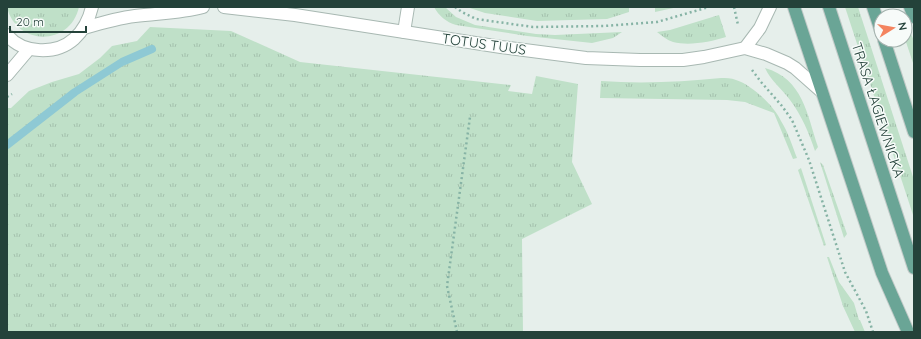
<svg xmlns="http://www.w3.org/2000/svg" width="921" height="339" font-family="Quicksand,sans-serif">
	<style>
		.grass { fill: url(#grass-tufts) }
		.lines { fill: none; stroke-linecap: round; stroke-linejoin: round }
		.stream { stroke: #8ec9d4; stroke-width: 8 }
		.minor-casing { stroke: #a8b8b2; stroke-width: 14 }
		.major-casing { stroke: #c2cac8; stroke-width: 14 }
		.path { stroke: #86b3a5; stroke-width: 2.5; stroke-dasharray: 2 3; stroke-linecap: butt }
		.minor { stroke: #fff; stroke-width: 12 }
		.major { stroke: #6aa596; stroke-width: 12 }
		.labels { text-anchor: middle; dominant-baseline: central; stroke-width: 3; stroke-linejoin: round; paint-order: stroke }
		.street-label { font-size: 14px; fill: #24423a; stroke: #f7fbf9 }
	</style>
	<defs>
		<pattern id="grass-tufts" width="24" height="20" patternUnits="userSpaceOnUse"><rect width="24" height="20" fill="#bfe0c8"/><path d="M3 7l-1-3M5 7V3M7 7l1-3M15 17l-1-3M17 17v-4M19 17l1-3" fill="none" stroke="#a4c1ad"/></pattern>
	</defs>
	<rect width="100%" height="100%" fill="#e6efeb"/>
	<g class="grass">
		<path d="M7,7H79C70,47 16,46 7,7Z"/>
		<path d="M434,7H445L456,17L475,25L536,34L555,35L622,32L613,38L592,43L527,36L456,25C446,22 439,16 434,7Z"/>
		<polygon points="467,7 608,7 609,8 629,7 629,12 607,19 537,21 485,13"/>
		<polygon points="655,7 678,7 655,12"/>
		<polygon points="845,7 858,7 914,180 914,218"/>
		<path d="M719,15L726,37C710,42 689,46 673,42C667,40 662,36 657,32L670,30Z"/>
		<polygon points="905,19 914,41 914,66 905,39"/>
		<polygon points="150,27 231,31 300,62 511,85 508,91 532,94 536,76 578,84 572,162 592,204 522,239 523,332 7,332 7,108 11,108 29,91 52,82 79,74 100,58 112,46 137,41"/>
		<path d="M765,68C803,79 807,114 818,147L815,151C809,133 802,116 790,100C782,89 771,81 765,68Z"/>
		<path d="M721,78C726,78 731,78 736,80C752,85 774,106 781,121C788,132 792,145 797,158L793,159L774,113L745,102L727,100L600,98L601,81C641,84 681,82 721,78Z"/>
		<polygon points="820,162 823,165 847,234 844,238"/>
		<polygon points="801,168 826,245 824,246 798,170"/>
		<polygon points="827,257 829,257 839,282 854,303 859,320 860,320 865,332 855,332 843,306"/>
	</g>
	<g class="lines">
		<polyline class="stream" points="7,145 75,92 122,62 152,49"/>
		<defs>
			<g id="minor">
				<polyline points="224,7 295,15 501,47 586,58 640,60 683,60 704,57 745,48 766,54 787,63 795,68 821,91"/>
				<path d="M84,28C101,23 118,18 135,16C158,13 181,13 203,7"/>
				<polyline points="404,32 408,7"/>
				<path d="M7,35C23,54 56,55 74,39C84,30 89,20 92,7"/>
				<polyline points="745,48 760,28 770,7"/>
				<polyline points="7,75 29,49"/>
			</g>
			<g id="major">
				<polyline points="794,7 882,273 908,332"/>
				<polyline points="829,7 914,268"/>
				<polyline points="873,7 881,31"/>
				<polyline points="910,7 914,17"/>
				<polyline points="884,40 914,132"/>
			</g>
		</defs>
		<use href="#minor" class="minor-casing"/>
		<use href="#major" class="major-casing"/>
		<g class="path">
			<polyline points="455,7 462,12 476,19 533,27 604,26 657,22 709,7"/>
			<polyline points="734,7 738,25"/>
			<polyline points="752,70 761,82 782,106 792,120 809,160 845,272 866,311 873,332"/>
			<polyline points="7,97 12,94"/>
			<polyline points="457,332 447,286 470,117"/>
		</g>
		<use href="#minor" class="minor"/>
		<use href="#major" class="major"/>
	</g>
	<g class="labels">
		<g class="street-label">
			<text transform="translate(484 44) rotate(8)">TOTUS TUUS</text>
			<text transform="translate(878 110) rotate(72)">TRASA ŁAGIEWNICKA</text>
		</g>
	</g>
	<rect width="921" height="339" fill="none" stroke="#24423a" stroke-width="16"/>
	<g transform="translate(893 28) rotate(79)"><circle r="19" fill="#f7fbf9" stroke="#a3b1ad"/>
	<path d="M0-3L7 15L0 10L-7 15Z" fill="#f4845f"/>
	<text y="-6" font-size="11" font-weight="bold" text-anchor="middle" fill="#24423a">N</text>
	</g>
	<path d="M10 26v6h76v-6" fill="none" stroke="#24423a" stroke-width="2"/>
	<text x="16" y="26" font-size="12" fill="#24423a" stroke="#f7fbf9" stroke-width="3" paint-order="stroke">20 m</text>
</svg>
